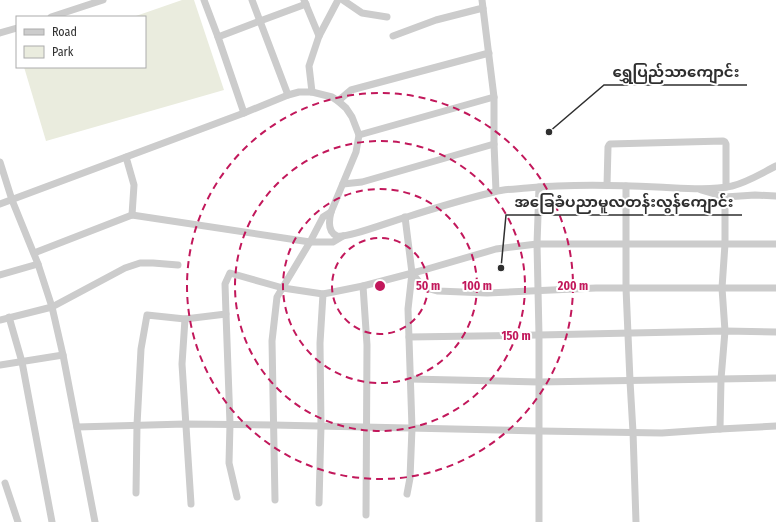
<svg xmlns="http://www.w3.org/2000/svg" width="776" height="522" font-family="'Fira Sans Condensed','Noto Sans Myanmar',sans-serif">
	<style>
		.green { fill: #eaecde }
		.lines { fill: none; stroke-linecap: round; stroke-linejoin: round }
		.minor { stroke: #ccc; stroke-width: 7 }
		.ring { fill: none; stroke: #c2185b; stroke-width: 2; stroke-dasharray: 7 5 }
		.centre { fill: #c2185b; stroke: #fff; stroke-width: 2 }
		.ring-label { font-size: 12px; text-anchor: middle; font-weight: bold; fill: #c2185b; stroke: #fff; stroke-width: 4; stroke-linejoin: round; paint-order: stroke }
		.leader { fill: none; stroke: #2f2f2f; stroke-width: 1.5 }
		.callout-dot { fill: #2f2f2f; stroke: #fff; stroke-width: 1.5 }
		.callout-label { font-size: 15px; text-anchor: middle; font-weight: bold; fill: #2f2f2f; stroke: #fff; stroke-width: 4; stroke-linejoin: round; paint-order: stroke }
	</style>
	<rect width="100%" height="100%" fill="#fff"/>
	<polygon class="green" points="182,0 194,0 224,90 46,141 24,67 145,67 145,17 133,17"/>
	<g class="lines">
		<g class="minor">
			<polyline points="204,0 218,37 244,113"/>
			<polyline points="252,0 288,95"/>
			<polyline points="304,0 319,36"/>
			<polyline points="343,0 362,13 387,17"/>
			<polyline points="482,0 494,97 494,144 496,191"/>
			<polyline points="51,17 103,0"/>
			<polyline points="0,33 17,28"/>
			<polyline points="393,36 436,20 483,8"/>
			<polyline points="218,37 260,21 306,4"/>
			<polyline points="312,92 309,66 319,36 338,0"/>
			<polyline points="338,101 351,90 489,53"/>
			<polyline points="359,135 494,97"/>
			<polyline points="126,157 134,185 132,215"/>
			<polyline points="0,162 12,200 38,264 52,307 63,355 95,522"/>
			<polyline points="343,184 362,182 494,144"/>
			<polyline points="607,185 608,147 609,145 610,144 723,141 725,142 726,144 726,187"/>
			<polyline points="626,186 626,288 630,381 633,432 636,522"/>
			<polyline points="539,187 537,244 539,335 539,522"/>
			<polyline points="701,190 725,197 755,195 776,196"/>
			<path d="M0,204L244,113L288,95L299,92H312L332,97L338,101L346,108L352,117L359,135L356,152L331,212C329,220 327,232 337,236C346,239 394,220 407,217C435,208 465,199 494,192C504,189 516,189 527,188C570,184 614,185 657,187C681,188 708,191 732,186C748,182 762,173 776,166"/>
			<polyline points="405,217 412,273 423,287 438,291 487,293 596,288 776,288"/>
			<polyline points="34,253 132,215 310,242 333,242 343,236"/>
			<polyline points="0,275 38,264"/>
			<polyline points="363,286 367,345 366,515"/>
			<polyline points="226,314 230,424 229,463 237,497"/>
			<polyline points="9,317 22,362 52,522"/>
			<polyline points="185,319 182,364 191,504"/>
			<polyline points="0,320 52,307 125,268 140,263 153,263 178,265"/>
			<polyline points="409,337 539,335 725,331 776,332"/>
			<polyline points="0,365 63,355"/>
			<polyline points="410,379 539,382 776,378"/>
			<polyline points="77,427 185,424 273,425 539,431 662,433 720,429 776,426"/>
			<polyline points="720,429 721,379 725,331 722,288 725,244 725,197"/>
			<polyline points="5,483 18,522"/>
			<polyline points="136,493 137,425 141,349 147,315 185,319 226,314 225,284 230,273 283,288 323,294 363,286 424,270 496,249 537,244 776,244"/>
			<polyline points="407,494 410,478 412,428 408,309 412,273"/>
			<polyline points="275,500 272,341 277,297 310,242 323,217 331,212"/>
			<polyline points="319,503 321,426 320,343 323,294"/>
		</g>
	</g>
	<g class="ring">
		<circle cx="380" cy="286" r="48"/>
		<circle cx="380" cy="286" r="97"/>
		<circle cx="380" cy="286" r="145"/>
		<circle cx="380" cy="286" r="193"/>
	</g>
	<circle cx="380" cy="286" r="6" class="centre"/>
	<g class="ring-label">
		<text x="428" y="290">50 m</text>
		<text x="477" y="290">100 m</text>
		<text x="573" y="290">200 m</text>
		<text x="516" y="340">150 m</text>
	</g>
	<path class="leader" d="M549 132L604 85H747M501 268L506 215H742"/>
	<g class="callout-dot">
		<circle cx="549" cy="132" r="4"/>
		<circle cx="501" cy="268" r="4"/>
	</g>
	<g class="callout-label">
		<text x="676" y="77">ရွှေပြည်သာကျောင်း</text>
		<text x="624" y="207">အခြေခံပညာမူလတန်းလွန်ကျောင်း</text>
	</g>
	<rect x="16" y="16" width="130" height="52" fill="#ffffff" stroke="#acacac"/>
	<rect x="24" y="29" width="20" height="6" fill="#cccccc" stroke="#acacac"/>
	<text x="52" y="36" font-size="12" fill="#2f2f2f">Road</text>
	<rect x="24" y="46" width="20" height="12" fill="#eaecde" stroke="#acacac"/>
	<text x="52" y="56" font-size="12" fill="#2f2f2f">Park</text>
</svg>
